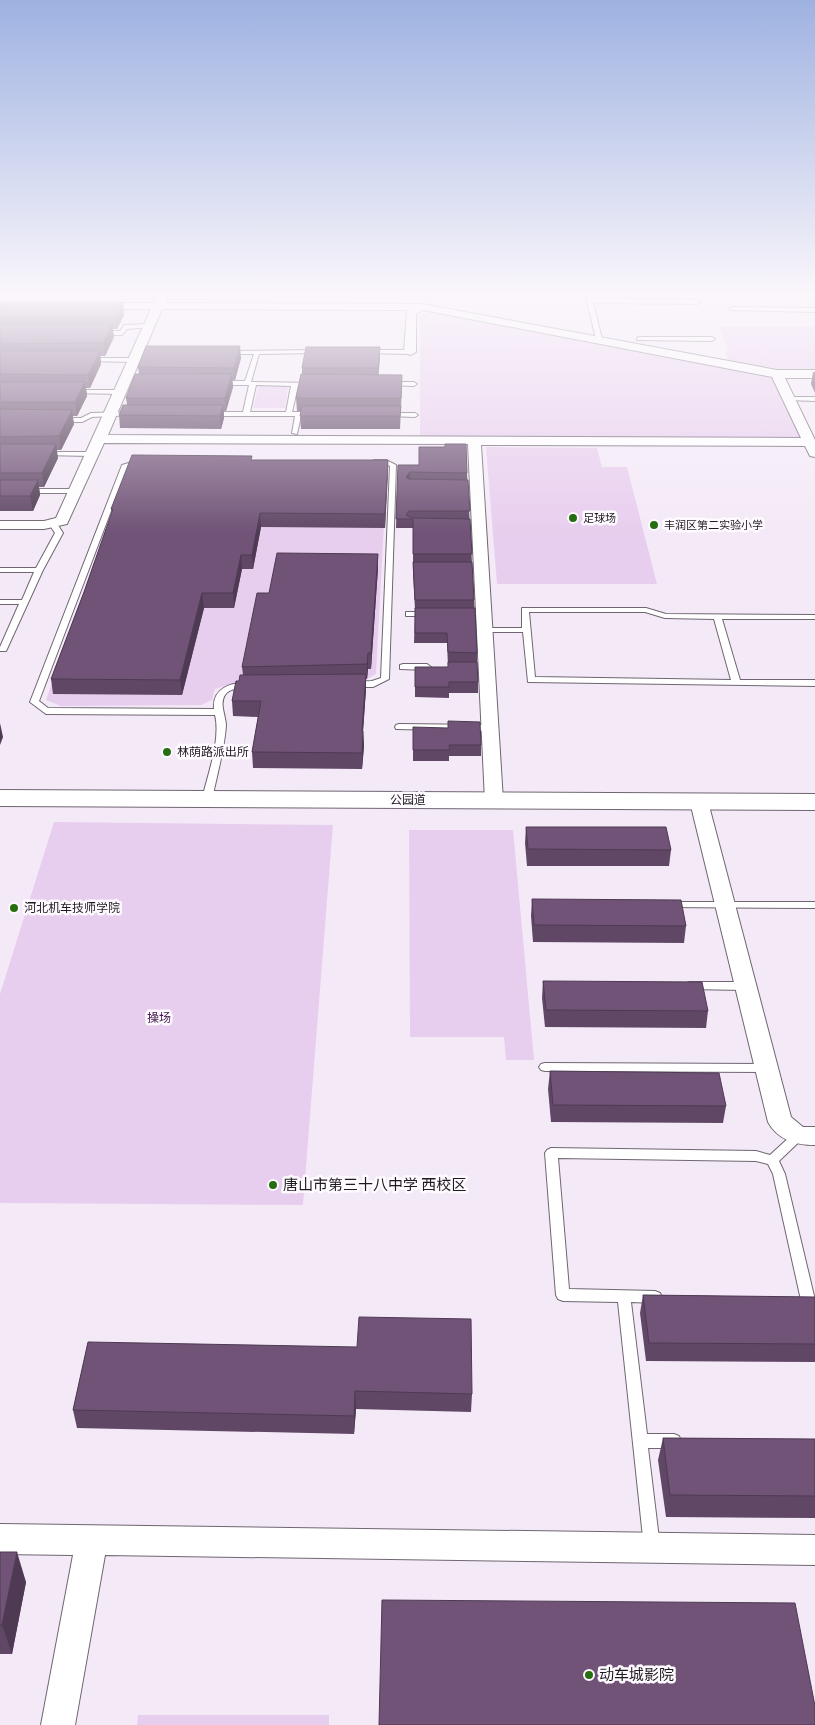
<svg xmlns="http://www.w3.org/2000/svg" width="815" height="1725" font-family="Signika,'Noto Sans SC',sans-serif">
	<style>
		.green { fill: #e8ceee }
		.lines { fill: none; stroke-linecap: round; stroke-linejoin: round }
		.lane-casing { stroke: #6f6671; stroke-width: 2 }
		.street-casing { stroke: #6f6671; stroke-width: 2 }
		.secondary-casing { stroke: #6f6671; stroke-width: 2 }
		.lane { fill: #fff; fill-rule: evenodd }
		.street { fill: #fff; fill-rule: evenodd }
		.secondary { fill: #fff; fill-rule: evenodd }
		.wall { fill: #604766 }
		.shaded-wall { fill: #4e3a53 }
		.building { fill: #705377; stroke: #4e3a53 }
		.poi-dot { fill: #266f10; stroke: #fefaff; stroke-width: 2 }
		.labels { text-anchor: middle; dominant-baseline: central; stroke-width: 5; stroke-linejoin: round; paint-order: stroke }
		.far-poi-label { font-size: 11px; fill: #1e1b1f; stroke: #fefaff; text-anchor: start }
		.poi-label { font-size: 12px; fill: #1e1b1f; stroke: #fefaff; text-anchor: start }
		.street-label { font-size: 12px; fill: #1e1b1f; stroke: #fefaff }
		.park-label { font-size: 12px; fill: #41194b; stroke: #fefaff }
		.near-poi-label { font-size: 15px; fill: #1e1b1f; stroke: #fefaff; text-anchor: start }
	</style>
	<rect width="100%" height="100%" fill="#f4eaf7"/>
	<g class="green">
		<polygon points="430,311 766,374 772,377 800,436 799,438 420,438 420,316"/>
		<polygon points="719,327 815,327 815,369 779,369 728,360 725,352 729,351"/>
		<polygon points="282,384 288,387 285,408 253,408 258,388 264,385"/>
		<polygon points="486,447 597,448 602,467 627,467 657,584 497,584"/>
		<polygon points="129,468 387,469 376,674 365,680 237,682 215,689 212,700 201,705 61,706 46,700"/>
		<polygon points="54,822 333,825 303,1205 0,1203 0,994"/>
		<polygon points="409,830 513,830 534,1060 506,1060 504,1037 410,1037"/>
		<polygon points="138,1715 329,1715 329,1725 137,1725"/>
	</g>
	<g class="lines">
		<defs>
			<g id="lane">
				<polygon points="420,292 591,292 589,293 592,295 593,299 698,300 701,302 698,304 593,303 602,339 599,341 596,339 587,301 586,295 588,294 423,294"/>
				<polygon points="732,307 815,308 815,312 730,310 730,308"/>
				<polygon points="149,324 152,326 151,327 127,329 122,335 101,335 98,333 101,331 120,331 125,325"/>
				<polygon points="639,337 712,337 715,339 712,341 637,340 637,338"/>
				<path d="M317,350L319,351V353L259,354L251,382L313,383V385L311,386H298L292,412H312L315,414L312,416H301L297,434L292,433L295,416H211L208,414L211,412H243L249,385H221L218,383L221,381H245L254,354H226L224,353V351ZM256,385L291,386L286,412H250Z"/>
				<polygon points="366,350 410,350 413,352 410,354 364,353 364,351"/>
				<polygon points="88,358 134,358 137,360 134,362 86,361 85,360"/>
				<polygon points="388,382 414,382 417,384 414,386 386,385 385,384"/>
				<polygon points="73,390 120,390 123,392 120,394 71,393 71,391"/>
				<polygon points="789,397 815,397 815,401 787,400 787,398"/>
				<polygon points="132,412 134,413 134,415 92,417 82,422 60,422 57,420 60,418 81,418 91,413"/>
				<polygon points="389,413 415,413 418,415 415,417 387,416 386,415"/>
				<polygon points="43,452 91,452 94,454 91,456 41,455 41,453"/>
				<path d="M142,459L144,460V462L128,466L39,701L48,708L214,709C212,688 232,681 250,684L251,686L250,688C242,689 230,687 225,695C219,704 226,716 226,726C224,751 217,775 212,799L207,802L202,799C208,774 221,739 215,715L46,714L30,702L122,465Z"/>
				<polygon points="374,460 386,460 396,465 389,679 373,687 354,687 351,686 351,682 372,681 381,678 390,466 385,464 372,463 371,462"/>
				<polygon points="0,489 75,489 78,491 75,493 0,493"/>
				<polygon points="50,522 56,522 63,533 43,570 7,649 6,651 0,651 0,647 19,604 0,604 0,600 22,600 34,572 0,572 0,568 36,568 55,533 49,524"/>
				<path d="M522,608H646L666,614L815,615V619H722L740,680H815V686L528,682L523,632H485L481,630L485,628H522ZM529,612H645L665,618L714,619L731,680L535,677Z"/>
				<polygon points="406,612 428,612 432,614 428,616 406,616"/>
				<polygon points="403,664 427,664 431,667 427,670 400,669 400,665"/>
				<polygon points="399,724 490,725 494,728 490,731 396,729 395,727 396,725"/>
				<polygon points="670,902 815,902 815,908 666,907 665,905 666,903"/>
				<polygon points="690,982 744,982 748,983 750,986 748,989 744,990 686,989 684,986 686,983"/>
				<polygon points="545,1063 765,1064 769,1065 771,1068 769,1071 765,1072 545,1071 541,1070 539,1067 541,1064"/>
				<polygon points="798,1131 802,1133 804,1136 802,1139 779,1161 785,1174 815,1300 813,1304 808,1306 803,1304 801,1300 773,1174 768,1164 756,1161 558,1158 569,1289 655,1291 660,1293 662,1297 660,1301 655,1303 631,1302 647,1434 674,1434 679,1436 681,1441 679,1446 674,1448 648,1448 660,1547 658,1552 652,1555 646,1552 644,1547 618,1302 563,1301 558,1299 556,1295 545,1153 547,1150 551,1148 756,1151 770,1155 794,1133"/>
			</g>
			<g id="street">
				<path d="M159,292H169L165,303L422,304L777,370H815V378H785L815,440V457L810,456L805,446L481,445L503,801L501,805L494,807L487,805L485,801L468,444L104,443L67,524L44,529H0V521H44L56,518L151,309H96L91,306L96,303H154ZM162,309L407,310L404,352L410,355L416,352V314L423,310L772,377L801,438L108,435Z"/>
				<path d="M699,796L706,798L708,802L791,1117L803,1127H815V1145C795,1145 778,1140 768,1122L690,802L692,798Z"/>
				<polygon points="0,1524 815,1535 815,1565 105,1555 75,1725 41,1725 73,1555 0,1554"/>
			</g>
			<polygon id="secondary" points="0,790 815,794 815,810 0,806"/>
		</defs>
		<use href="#lane" class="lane-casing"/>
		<use href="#street" class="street-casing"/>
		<use href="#secondary" class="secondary-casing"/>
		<use href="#lane" class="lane"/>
		<use href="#street" class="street"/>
		<use href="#secondary" class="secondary"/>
	</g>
	<g class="wall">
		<polygon points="0,302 124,315 117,329 113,329 114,337 105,356 100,356 101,364 90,388 86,388 87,396 77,416 72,416 74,424 61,450 56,450 58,458 44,487 39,487 40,495 33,511 0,511"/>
		<polygon points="380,347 378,375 402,387 400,429 301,429 300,416 301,411 297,411 296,398 302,374 302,368"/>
		<polygon points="241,358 235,380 232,380 233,387 226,411 224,411 224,418 221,429 120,428 119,415 127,405 126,398 139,374 138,367"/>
		<polygon points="813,372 815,372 815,393 811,384"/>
		<polygon points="252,460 388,460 385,528 261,527 253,569 242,569 234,608 204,608 182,695 53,694 51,679 84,592 112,513 111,509"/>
		<polygon points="398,465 467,473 477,653 477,662 478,682 478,693 449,693 449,698 415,697 415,667 448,667 447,643 414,643 415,610 413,572 413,528 396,528"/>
		<polygon points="378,568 371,669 368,669 367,679 366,679 366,689 363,731 364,746 362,769 253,768 252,752 258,717 233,716 232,701 239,681 243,675 242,667 269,593"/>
		<polygon points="413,727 481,745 481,756 449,756 449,761 413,761"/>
		<polygon points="526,827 671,850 669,866 527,866 525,843"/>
		<polygon points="532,899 686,926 684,943 533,942 531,916"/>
		<polygon points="543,981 708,1011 706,1028 545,1027 542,998"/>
		<polygon points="550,1071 726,1106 723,1123 551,1122 548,1089"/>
		<polygon points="643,1295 815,1297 815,1362 646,1361 640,1313"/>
		<polygon points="88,1342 472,1394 471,1412 356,1409 354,1434 77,1428 73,1410"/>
		<polygon points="663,1438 815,1439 815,1518 666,1517 658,1460"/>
		<polygon points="0,1552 26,1582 12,1654 0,1654"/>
	</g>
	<g class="shaded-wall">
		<polygon points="123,302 124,315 117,329 116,317"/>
		<polygon points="112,324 114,337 105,356 103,343"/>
		<polygon points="240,346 241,358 235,380 234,368"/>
		<polygon points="380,347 380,359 378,380 378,368"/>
		<polygon points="100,351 101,364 90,388 88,375"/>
		<polygon points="232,374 233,387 226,411 225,398"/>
		<polygon points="85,382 87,396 77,416 75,402"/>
		<polygon points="223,405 224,418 221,429 220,416"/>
		<polygon points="72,410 74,424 61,450 59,436"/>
		<polygon points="56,444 58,458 44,487 42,473"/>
		<polygon points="388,460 388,474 385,528 385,514"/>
		<polygon points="410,472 410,481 406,477"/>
		<polygon points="38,480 40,495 33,511 30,496"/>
		<polygon points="260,513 261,527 253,569 252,555"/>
		<polygon points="378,554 378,568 371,669 371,653"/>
		<polygon points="241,555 242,569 234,608 233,593"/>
		<polygon points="202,593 204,608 182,695 180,680"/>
		<polygon points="368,653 368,669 367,679 367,664"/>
		<polygon points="366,674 366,689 362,746 362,731"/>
		<polygon points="0,723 3,737 0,745"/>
		<polygon points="363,731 364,746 362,769 362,753"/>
		<polygon points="355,1391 356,1409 354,1434 354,1416"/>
		<polygon points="17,1552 26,1582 12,1654 2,1625"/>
	</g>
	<g class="building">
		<polygon points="0,302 123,302 116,317 0,317"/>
		<polygon points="0,324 112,324 103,343 0,344"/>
		<polygon points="146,346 240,346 234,368 138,367"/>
		<polygon points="306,347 380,347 378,368 302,368"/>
		<polygon points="0,351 100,351 88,375 0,374"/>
		<polygon points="135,374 232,374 225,398 126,398"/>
		<polygon points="301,374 402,375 401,398 296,398"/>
		<polygon points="0,382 85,382 75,402 0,402"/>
		<polygon points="123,405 223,405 220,416 119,415"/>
		<polygon points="302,406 401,406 400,416 300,416"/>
		<polygon points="0,409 72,410 59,436 0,437"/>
		<polygon points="0,444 56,444 42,473 0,473"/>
		<polygon points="445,444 466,444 467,473 410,472 406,477 408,479 468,480 470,511 409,511 406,515 412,518 470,519 472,554 413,554 413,519 396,519 398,465 419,465 419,447 445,447"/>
		<polygon points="132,455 252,456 251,460 388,460 385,514 260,513 252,555 241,555 233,593 202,593 180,680 51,679 84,592 113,509 111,509"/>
		<polygon points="0,480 38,480 30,496 0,496"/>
		<polygon points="277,553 378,554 371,653 368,653 367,664 242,667 257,593 269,593"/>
		<polygon points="413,562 472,562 474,600 415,600"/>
		<polygon points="415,608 475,608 477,653 448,652 447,633 415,633"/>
		<polygon points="448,662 477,662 478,682 449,682 449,687 415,687 415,667 448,667"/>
		<polygon points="366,674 362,731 363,731 362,753 252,752 261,701 232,701 236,681 239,681 240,675"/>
		<polygon points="448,721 480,722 481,745 449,745 450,750 413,750 413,727 448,728"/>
		<polygon points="526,827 666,827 671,850 528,849"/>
		<polygon points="532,899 681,900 686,926 534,925"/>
		<polygon points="543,981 702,982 708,1011 546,1010"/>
		<polygon points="550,1071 719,1073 726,1106 553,1105"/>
		<polygon points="643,1295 815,1297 815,1344 649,1343"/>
		<polygon points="359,1317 471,1319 472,1394 355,1391 354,1416 73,1410 88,1342 357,1347"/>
		<polygon points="663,1438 815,1439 815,1496 670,1495"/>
		<polygon points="0,1552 17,1552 2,1625 0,1625"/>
		<polygon points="382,1600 795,1603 815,1706 815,1725 379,1725"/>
	</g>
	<linearGradient id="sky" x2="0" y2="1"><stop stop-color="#9eb2e1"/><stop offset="0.55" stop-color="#faf6fb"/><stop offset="1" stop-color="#faf6fb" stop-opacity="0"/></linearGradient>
	<rect width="815" height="533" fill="url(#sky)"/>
	<g class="poi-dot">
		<circle cx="573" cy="518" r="5"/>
		<circle cx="654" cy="525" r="5"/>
		<circle cx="167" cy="752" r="5"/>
		<circle cx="14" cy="908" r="5"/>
		<circle cx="273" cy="1185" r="5"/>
		<circle cx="589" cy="1675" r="5"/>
	</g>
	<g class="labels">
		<g class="far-poi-label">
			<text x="583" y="518">足球场</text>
			<text x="664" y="525">丰润区第二实验小学</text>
		</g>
		<g class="poi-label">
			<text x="177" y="752">林荫路派出所</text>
			<text x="24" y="908">河北机车技师学院</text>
		</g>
		<g class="street-label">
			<text x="408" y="800">公园道</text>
		</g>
		<g class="park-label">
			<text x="159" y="1018">操场</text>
		</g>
		<g class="near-poi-label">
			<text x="283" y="1185">唐山市第三十八中学 西校区</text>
			<text x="599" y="1675">动车城影院</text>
		</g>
	</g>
</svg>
